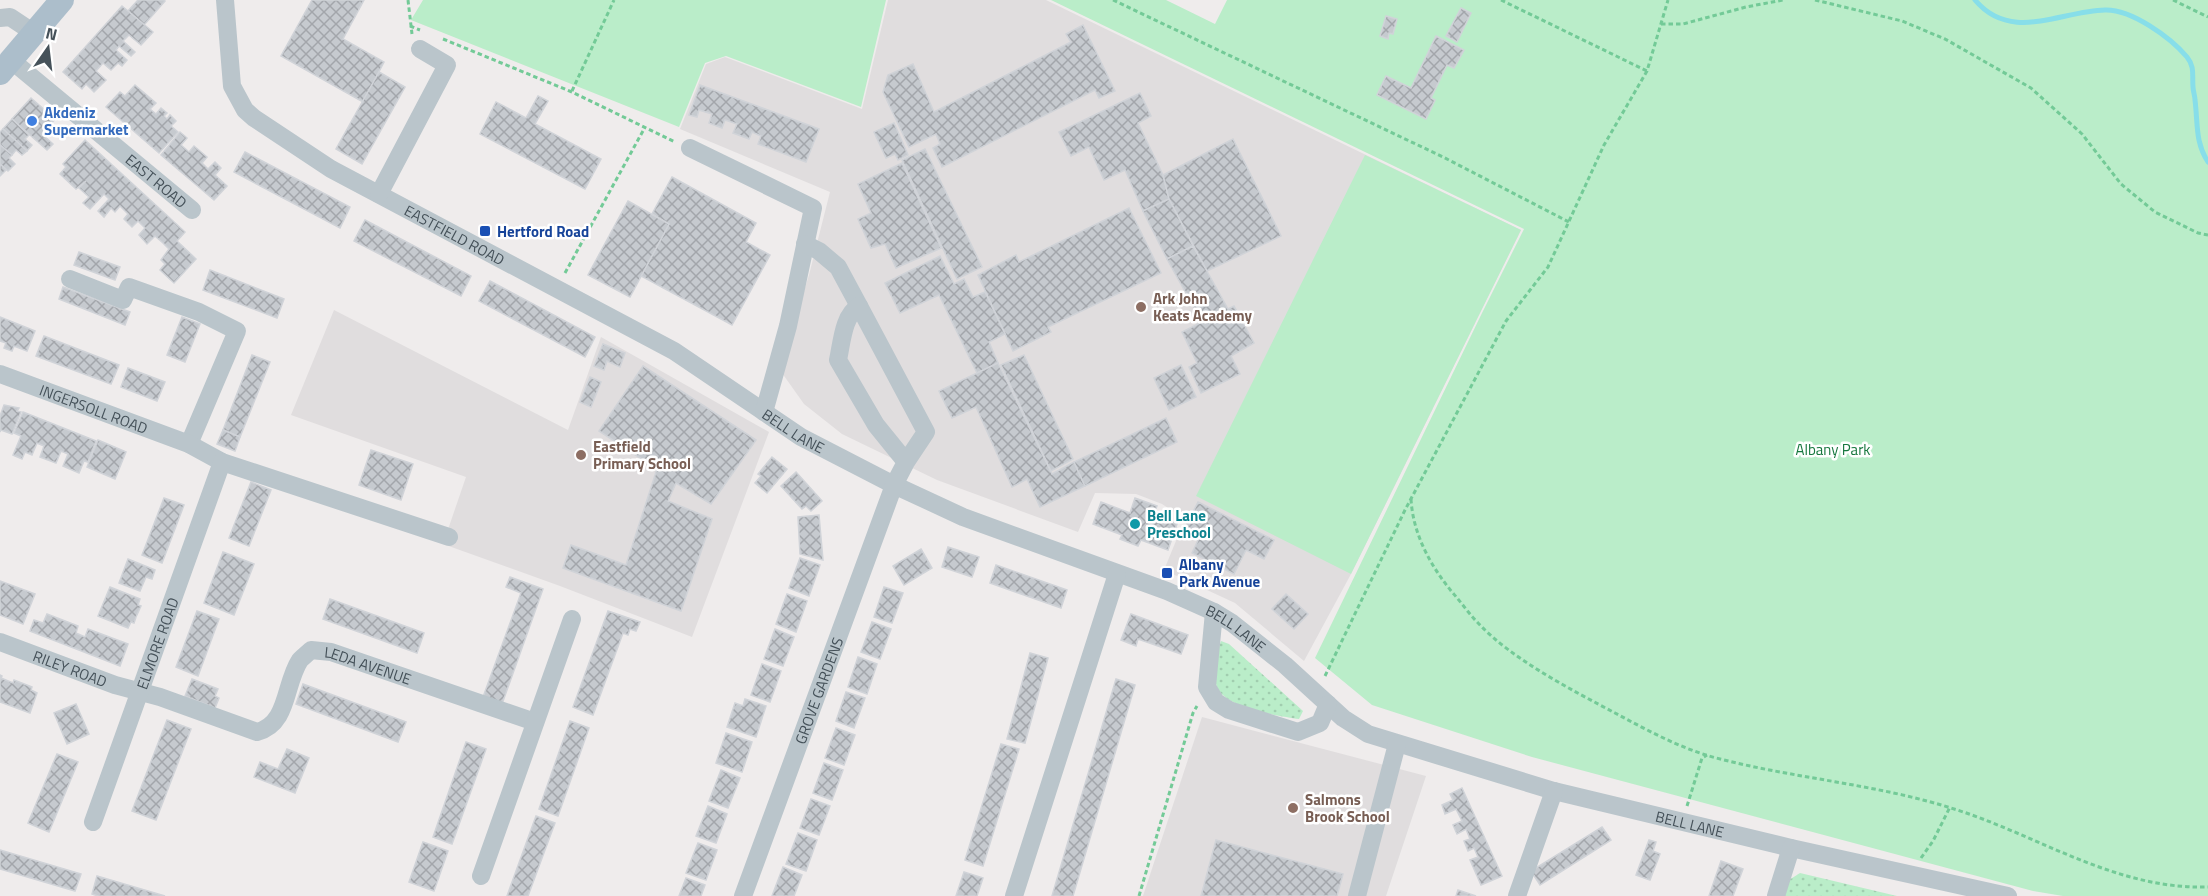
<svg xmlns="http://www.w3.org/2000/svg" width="2208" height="896" font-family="'Titillium Web',sans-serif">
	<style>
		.education { fill: #e0ddde }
		.grass { fill: url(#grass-dots) }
		.park { fill: #baedc9 }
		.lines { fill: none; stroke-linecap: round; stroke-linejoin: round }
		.stream { stroke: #87dee9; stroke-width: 5 }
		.building { fill: url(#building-cross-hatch); stroke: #d0d3d8; stroke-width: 1.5 }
		.path { stroke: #73ca97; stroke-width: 3; stroke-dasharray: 4.5 3; stroke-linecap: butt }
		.minor { stroke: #bac5cb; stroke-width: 18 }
		.major { stroke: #acbecb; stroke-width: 24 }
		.shop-dot { fill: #3f7fe0; stroke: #fff; stroke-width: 2 }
		.transit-dot { fill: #1a4fb4; stroke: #fff; stroke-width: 2 }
		.education-dot { fill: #8d6e63; stroke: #fff; stroke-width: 2 }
		.culture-dot { fill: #0f9aa8; stroke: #fff; stroke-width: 2 }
		.labels { text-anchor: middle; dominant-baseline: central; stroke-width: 5; stroke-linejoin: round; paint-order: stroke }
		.shop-label { font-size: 15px; font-weight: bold; fill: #366cbe; stroke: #fff; text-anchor: start }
		.street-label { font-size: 15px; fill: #455159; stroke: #fff }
		.transit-label { font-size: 15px; font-weight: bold; fill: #164399; stroke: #fff; text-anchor: start }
		.education-label { font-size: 15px; font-weight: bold; fill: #785e54; stroke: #fff; text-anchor: start }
		.park-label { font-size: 15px; fill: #18783f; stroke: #fff }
		.culture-label { font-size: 15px; font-weight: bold; fill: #0d838f; stroke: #fff; text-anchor: start }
	</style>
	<defs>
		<pattern id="grass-dots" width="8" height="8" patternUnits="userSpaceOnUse" patternTransform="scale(1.5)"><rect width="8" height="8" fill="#baedc9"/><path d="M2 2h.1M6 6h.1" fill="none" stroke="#a1cdaf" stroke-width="1.8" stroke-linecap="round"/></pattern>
		<pattern id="building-cross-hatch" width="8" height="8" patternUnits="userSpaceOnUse" patternTransform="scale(1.5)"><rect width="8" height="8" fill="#c6cacf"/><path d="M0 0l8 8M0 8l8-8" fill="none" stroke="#a3a6ab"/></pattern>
	</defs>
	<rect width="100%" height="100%" fill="#efecec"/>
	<g class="education">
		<polygon points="888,0 1046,0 1521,230 1351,574 1304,661 1235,603 1164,570 1185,519 1162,504 1136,494 1095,493 1078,532 937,480 842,434 804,404 782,373 789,339 809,275 830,192 680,129 706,64 725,57 862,109"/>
		<polygon points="334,310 568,430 601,337 769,432 692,637 560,586 443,544 466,477 291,415"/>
		<polygon points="1202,717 1426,776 1386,896 1143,896"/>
	</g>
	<g class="grass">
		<path d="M1221,641L1229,644L1303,711L1299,719C1279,716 1225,708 1217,687C1213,678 1217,650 1221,641Z"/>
		<polygon points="1800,873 1897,896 1784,896 1789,880"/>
	</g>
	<g class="park">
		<polygon points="423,0 886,0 861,107 726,56 705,63 679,127 411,20"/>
		<polygon points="1051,0 1166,0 1215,24 1227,0 2208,0 2208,896 2063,896 2033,891 1532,757 1372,705 1315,658 1482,313 1524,229"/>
		<polygon points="1365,155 1521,230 1351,574 1196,496"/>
	</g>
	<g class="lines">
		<path class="stream" d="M1975,0C2011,43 2060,11 2105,10C2131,9 2170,37 2187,57C2195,67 2192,75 2193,87C2193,91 2195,96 2195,100C2198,124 2195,142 2208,162"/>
	</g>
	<g class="building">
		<polygon points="138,0 164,0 165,1 144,25 128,11"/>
		<polygon points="312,0 364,0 343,39 384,62 363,102 281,56"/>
		<polygon points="122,6 153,32 141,45 129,35 123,41 135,52 131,56 119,46 116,50 127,60 122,66 118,63 111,70 103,63 96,71 106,80 94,92 86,84 82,89 63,72"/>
		<polygon points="1461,8 1471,13 1457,42 1446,36"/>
		<polygon points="1386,16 1397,19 1393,34 1389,33 1388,39 1380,36"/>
		<polygon points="1083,25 1115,91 1099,98 1095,90 942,167 933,148 940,144 936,134 909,147 883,92 888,75 913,64 934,112 1071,42 1066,34"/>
		<polygon points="1436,36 1464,50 1454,68 1447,65 1431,98 1435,100 1426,119 1377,95 1386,76 1411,88"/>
		<polygon points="379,72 405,87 362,164 336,149"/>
		<polygon points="135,85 156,103 150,109 156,114 161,108 167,113 164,116 167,119 170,115 176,121 171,126 178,132 159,153 106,107 120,92 125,96"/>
		<polygon points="700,85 819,129 806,162 758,144 761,136 752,132 749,139 733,133 737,124 725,120 722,128 709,123 712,114 699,110 697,117 689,115"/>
		<polygon points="1140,93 1151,116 1138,123 1163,175 1169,199 1143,211 1125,170 1104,180 1089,147 1071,156 1059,132"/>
		<polygon points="538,96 548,101 535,124 601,159 585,189 480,134 496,102 526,118"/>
		<polygon points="31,98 55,119 42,134 53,144 47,150 12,119"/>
		<polygon points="12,119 29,135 25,139 32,145 27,151 3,129"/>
		<polygon points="894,123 908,155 898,160 895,154 886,158 874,132"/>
		<polygon points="3,129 27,151 22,155 16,150 12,155 0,145 0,132"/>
		<polygon points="180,132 187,138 181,145 189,152 194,146 207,157 202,163 208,169 215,162 221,168 215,175 227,186 214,200 161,155"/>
		<polygon points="1233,139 1281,236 1207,271 1169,199 1163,175"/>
		<polygon points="85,140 185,232 177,241 196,259 174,283 160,270 165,264 161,260 169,249 163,243 155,236 147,244 139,235 145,228 138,221 132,227 124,219 128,214 120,206 115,212 111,208 104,217 98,211 109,199 104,194 90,209 83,203 89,197 79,188 86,181 76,189 60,174 66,167 63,164"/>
		<polygon points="0,145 12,155 9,158 15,164 8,171 0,164"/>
		<polygon points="925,149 982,267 957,279 902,160"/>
		<polygon points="245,152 350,207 340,228 234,172"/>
		<polygon points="902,163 941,248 896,268 885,244 871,248 858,219 871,213 858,184"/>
		<polygon points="0,164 6,170 0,176"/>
		<polygon points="672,177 756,223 746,242 770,255 732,325 641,276 669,224 652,214"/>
		<polygon points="1169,199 1193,246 1167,259 1143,211"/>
		<polygon points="628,201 669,224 630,297 588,275"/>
		<polygon points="1129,208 1161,273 1048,327 1051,332 1013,351 978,275 1016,255 1019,262"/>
		<polygon points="365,220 471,276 461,296 354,241"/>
		<polygon points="1193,246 1228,309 1234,306 1254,343 1231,356 1240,374 1201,393 1189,367 1197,363 1182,332 1202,322 1167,259"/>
		<polygon points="79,252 120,267 115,280 74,265"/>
		<polygon points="940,256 954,284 964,279 973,297 985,292 1005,334 989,342 998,363 977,373 939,295 900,313 885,283"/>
		<polygon points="210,270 284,299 277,318 203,290"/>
		<polygon points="490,281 595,337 585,357 479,301"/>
		<polygon points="63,287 130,312 125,325 59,299"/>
		<polygon points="0,317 35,331 27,351 14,346 12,351 4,348 6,343 0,341"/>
		<polygon points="182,317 200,324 185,362 167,355"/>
		<polygon points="44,336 119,365 111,384 36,356"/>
		<polygon points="603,344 625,353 620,367 607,361 604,370 594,366"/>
		<polygon points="252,355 270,362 240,437 223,430"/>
		<polygon points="1024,355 1073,459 1051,471 1001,365"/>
		<polygon points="998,363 1052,474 1074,462 1085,486 1040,507 1027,479 1012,487 976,407 952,418 939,391"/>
		<polygon points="1181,365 1196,397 1169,410 1154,378"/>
		<polygon points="643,366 756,440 711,504 676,483 668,501 712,519 681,611 563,568 571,545 626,565 657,469 599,431"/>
		<polygon points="128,368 165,382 157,401 121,387"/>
		<polygon points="590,377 601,382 591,407 580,402"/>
		<polygon points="4,405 19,408 17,411 21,412 12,434 1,430 0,432 0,416"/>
		<polygon points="23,412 96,441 88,462 84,461 79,473 63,466 68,454 61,451 56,463 40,457 44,446 37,443 32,455 25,452 22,459 13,455 21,436 14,433"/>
		<polygon points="1166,418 1177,442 1085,486 1074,462"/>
		<polygon points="223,430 240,437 235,451 217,444"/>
		<polygon points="98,440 126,452 115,479 87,467"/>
		<polygon points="371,450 413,464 401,500 359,485"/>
		<polygon points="772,457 787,469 767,493 755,483 761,476 758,474"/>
		<polygon points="796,472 822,501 811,511 806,506 802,509 781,486"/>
		<polygon points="251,482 271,490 249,546 229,538"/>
		<polygon points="164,498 184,505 162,563 142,555"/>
		<polygon points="1135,498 1157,506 1153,515 1177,524 1168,550 1141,540 1138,546 1120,539 1122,535 1093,524 1101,502 1130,513"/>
		<polygon points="1198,502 1274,540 1264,559 1246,550 1234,574 1192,553 1201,534 1186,526"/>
		<polygon points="819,515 823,560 800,554 798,517"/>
		<polygon points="948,547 979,557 972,577 942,567"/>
		<polygon points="921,549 932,568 904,585 893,566"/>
		<polygon points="223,552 254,564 234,615 204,603"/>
		<polygon points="800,558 820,565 809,596 789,588"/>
		<polygon points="128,559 155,570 152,579 146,577 140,591 119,583"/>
		<polygon points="996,565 1067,590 1061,608 990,583"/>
		<polygon points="510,577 543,589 502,704 483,697 521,593 506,587"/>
		<polygon points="0,581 35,594 23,624 0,615"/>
		<polygon points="110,587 140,599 138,605 141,606 136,617 134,623 131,622 128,628 98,616"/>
		<polygon points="884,587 903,593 892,623 874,617"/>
		<polygon points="787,594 807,601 796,632 776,624"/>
		<polygon points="1286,594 1308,614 1294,629 1272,609"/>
		<polygon points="330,599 424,633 417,653 323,619"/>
		<polygon points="197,611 219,619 198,676 176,667"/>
		<polygon points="608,611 640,622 636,631 630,629 628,635 623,633 593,715 573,707"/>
		<polygon points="47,614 78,626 76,633 85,637 88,629 128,644 120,666 30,631 34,620 43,623"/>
		<polygon points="1131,614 1188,635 1181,654 1138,639 1136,646 1121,640"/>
		<polygon points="872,622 891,629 880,659 861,652"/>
		<polygon points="775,629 794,637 783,666 764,659"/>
		<polygon points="1030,653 1048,658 1025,743 1007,739"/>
		<polygon points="858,657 877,664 867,694 848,687"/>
		<polygon points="762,664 781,671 770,702 751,695"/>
		<polygon points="0,675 2,676 1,678 13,683 14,680 32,687 31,690 37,693 30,713 0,702"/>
		<polygon points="192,679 218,689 215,696 219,698 215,708 185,696"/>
		<polygon points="1116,679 1135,685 1073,896 1052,896"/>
		<polygon points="303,684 406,722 398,742 296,704"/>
		<polygon points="846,692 865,698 854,728 836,721"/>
		<polygon points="745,699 766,706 756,737 727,727 735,703 743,706"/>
		<polygon points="76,704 89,734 67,744 54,713"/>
		<polygon points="167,720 191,729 156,820 132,811"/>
		<polygon points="570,721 589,728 558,816 539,809"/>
		<polygon points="836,728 855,735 844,765 825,758"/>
		<polygon points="726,733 752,742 742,772 716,763"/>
		<polygon points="466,742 486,749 452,844 433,837"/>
		<polygon points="1001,744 1019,749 983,866 965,860"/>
		<polygon points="287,749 309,758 295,793 254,777 260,762 278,769"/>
		<polygon points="57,754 78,762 49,832 28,823"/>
		<polygon points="824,763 843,770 832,800 813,793"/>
		<polygon points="721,770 740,778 728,808 709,801"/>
		<polygon points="1462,788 1502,876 1481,885 1470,860 1478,857 1474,848 1468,851 1464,841 1470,839 1466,829 1457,834 1453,825 1462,821 1456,809 1445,814 1442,805 1453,800 1450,794"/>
		<polygon points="811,799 830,806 819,835 800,828"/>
		<polygon points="708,806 727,814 716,843 696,836"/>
		<polygon points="536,816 555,823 528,896 507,896"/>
		<polygon points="1602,827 1611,840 1540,885 1531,871"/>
		<polygon points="798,833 817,840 806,871 786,864"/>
		<polygon points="1216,840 1343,874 1337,896 1201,896"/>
		<polygon points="1649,840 1656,842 1653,851 1660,854 1650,880 1636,875"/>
		<polygon points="423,842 448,851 434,891 409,882"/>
		<polygon points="698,843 717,850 706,880 686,873"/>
		<polygon points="0,850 81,874 75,891 0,869"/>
		<polygon points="1721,861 1743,869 1733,896 1709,896"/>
		<polygon points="783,867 802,875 794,896 772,896"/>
		<polygon points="964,872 983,878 977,896 956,896"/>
		<polygon points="97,876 165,896 98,896 92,894"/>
		<polygon points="686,878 705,885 701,896 679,896"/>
		<polygon points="1458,890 1476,896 1456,896"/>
	</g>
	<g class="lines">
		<g class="path">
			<polyline points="408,0 412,34"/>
			<polyline points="1113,0 1443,157 1569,222"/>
			<polyline points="1501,0 1647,71"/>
			<polyline points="1815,0 1902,21 1945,39 2031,88 2082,134 2121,184 2155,212 2198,233 2208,235"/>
			<polyline points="2173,0 2208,17"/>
			<polyline points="1661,24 1683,24 1746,7 1783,0"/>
			<polyline points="410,26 420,30"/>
			<polyline points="443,39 572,92 675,142"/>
			<polyline points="572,91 614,0"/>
			<polyline points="565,273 644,129"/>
			<path d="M1411,499C1413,534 1430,565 1452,592C1461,602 1469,614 1479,624C1513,660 1572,690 1615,713C1645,729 1676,746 1709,756C1788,778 1872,783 1951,808C2036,834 2115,890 2208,887"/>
			<polyline points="1325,676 1405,510 1506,321 1548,267 1604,145 1647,71 1668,0"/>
			<polyline points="1687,806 1702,758 1707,755"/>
			<polyline points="1921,858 1933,841 1950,807"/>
			<polyline points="1139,896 1193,713 1197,706"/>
		</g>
		<g class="minor">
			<path id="s1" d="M225,0L232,86L245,110L254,118L331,169L674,351L801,437L894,485L963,517L1167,591L1214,612L1232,623L1285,665L1343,718L1368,734L1554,791L1791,848L2008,896"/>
			<polyline points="0,18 10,17 34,33"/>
			<path id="s2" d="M11,60L192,210"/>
			<polyline points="690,148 813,208 788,326 764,412"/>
			<polyline points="379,194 447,65 420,49"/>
			<polyline points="805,244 819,251 838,267 859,306"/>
			<polyline points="70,279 123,300 129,287 199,312 237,331 189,444"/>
			<path id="s3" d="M0,374L189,444L222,462L449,537"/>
			<polyline points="1214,612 1207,687 1216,702 1229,710 1298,732 1320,723 1328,704"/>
			<path id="s4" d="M0,642L115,685L160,697L257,732C289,724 284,684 300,660C303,657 308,653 311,650L331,652L535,722"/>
			<path id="s5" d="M93,822L222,462"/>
			<polyline points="481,876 572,619"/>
			<path id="s6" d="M743,896L894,485L906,462L926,432L859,306C843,316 842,342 838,360L876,425L906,462"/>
			<polyline points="1014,896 1117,574"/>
			<polyline points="1357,896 1397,744"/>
			<polyline points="1517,896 1554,791"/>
			<polyline points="1776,896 1791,848"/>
		</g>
		<polyline class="major" points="0,73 62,0"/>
	</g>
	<circle class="shop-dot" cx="32" cy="121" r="6"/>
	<g class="transit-dot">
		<rect x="479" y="225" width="12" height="12" rx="3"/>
		<rect x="1161" y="567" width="12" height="12" rx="3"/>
	</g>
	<g class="education-dot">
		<circle cx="1141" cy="307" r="6"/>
		<circle cx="581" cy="455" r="6"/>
		<circle cx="1293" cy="808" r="6"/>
	</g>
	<circle class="culture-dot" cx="1135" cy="524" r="6"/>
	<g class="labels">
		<g class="shop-label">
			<text x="44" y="112">Akdeniz<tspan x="44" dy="17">Supermarket</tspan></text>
		</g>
		<g class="street-label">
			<text stroke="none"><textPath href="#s2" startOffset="189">EAST ROAD</textPath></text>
			<text stroke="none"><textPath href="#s1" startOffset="358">EASTFIELD ROAD</textPath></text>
			<text stroke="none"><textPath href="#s3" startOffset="100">INGERSOLL ROAD</textPath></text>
			<text stroke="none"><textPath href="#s1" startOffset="750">BELL LANE</textPath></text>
			<text stroke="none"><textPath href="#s1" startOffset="1236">BELL LANE</textPath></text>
			<text stroke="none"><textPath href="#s5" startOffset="190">ELMORE ROAD</textPath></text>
			<text stroke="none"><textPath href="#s4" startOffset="434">LEDA AVENUE</textPath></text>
			<text stroke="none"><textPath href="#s4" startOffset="75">RILEY ROAD</textPath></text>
			<text stroke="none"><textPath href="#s6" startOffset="219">GROVE GARDENS</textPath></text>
			<text stroke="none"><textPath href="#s1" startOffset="1740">BELL LANE</textPath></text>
		</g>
		<g class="transit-label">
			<text x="497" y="231">Hertford Road</text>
			<text x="1179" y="564">Albany<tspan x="1179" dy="17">Park Avenue</tspan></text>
		</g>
		<g class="education-label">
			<text x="1153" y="298">Ark John<tspan x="1153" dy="17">Keats Academy</tspan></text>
			<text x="593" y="446">Eastfield<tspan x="593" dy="17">Primary School</tspan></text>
			<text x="1305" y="799">Salmons<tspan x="1305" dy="17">Brook School</tspan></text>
		</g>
		<g class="park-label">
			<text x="1833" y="449">Albany Park</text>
		</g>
		<g class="culture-label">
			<text x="1147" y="515">Bell Lane<tspan x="1147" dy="17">Preschool</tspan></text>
		</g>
	</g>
	<g transform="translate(48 48) rotate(14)" stroke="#ffffff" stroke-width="4.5" paint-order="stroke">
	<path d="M0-4.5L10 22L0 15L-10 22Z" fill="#455159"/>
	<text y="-9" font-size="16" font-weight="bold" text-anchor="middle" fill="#455159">N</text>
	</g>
</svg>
